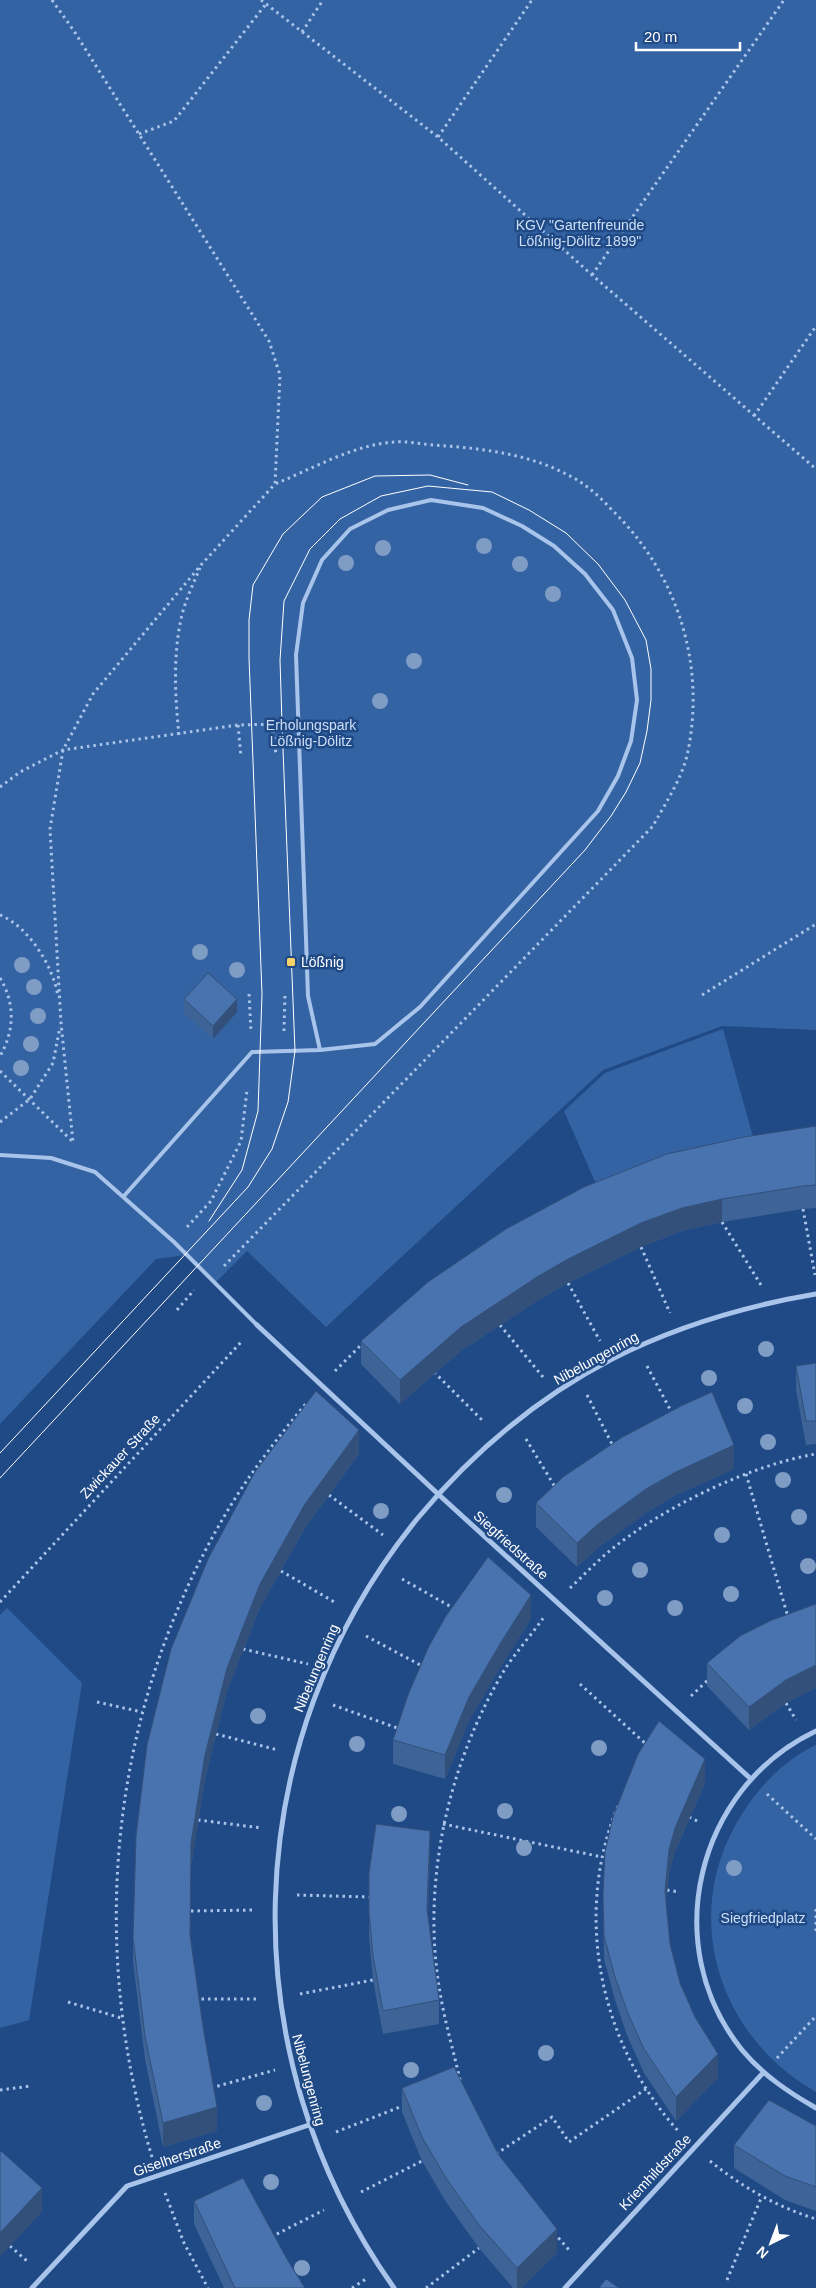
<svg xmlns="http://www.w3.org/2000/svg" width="816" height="2288" font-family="Arial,sans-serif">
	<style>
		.green { fill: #3463a3 }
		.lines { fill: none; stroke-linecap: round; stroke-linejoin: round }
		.path { stroke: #a9c4ea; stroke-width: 3; stroke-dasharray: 2.5 4; stroke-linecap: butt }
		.service { stroke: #a9c4ea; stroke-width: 4 }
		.minor { stroke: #a9c4ea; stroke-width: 5 }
		.tram { stroke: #fff; stroke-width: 1 }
		.tree { fill: #7f9cc4 }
		.wall { fill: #3e6396 }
		.shaded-wall { fill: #32507a }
		.building { fill: #4873ae; stroke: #32507a }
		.poi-dot { fill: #f7d269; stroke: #204a86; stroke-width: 2 }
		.labels { text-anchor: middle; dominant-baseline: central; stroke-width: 5; stroke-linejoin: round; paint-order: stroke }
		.park-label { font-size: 14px; fill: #cddff7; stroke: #204a86 }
		.poi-label { font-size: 14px; fill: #fff; stroke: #204a86; text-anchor: start }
		.street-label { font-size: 14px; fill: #fff; stroke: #204a86 }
	</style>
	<rect width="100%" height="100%" fill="#204a86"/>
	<g class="green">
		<polygon points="0,0 816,0 816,1030 722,1026 603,1070 326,1327 247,1251 215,1283 186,1255 156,1259 0,1424"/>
		<polygon points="723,1029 753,1137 597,1186 564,1111 605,1073"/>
		<polygon points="7,1608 82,1683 29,2020 0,2028 0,1615"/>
		<path d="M816,1745V2092C714,2034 678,1907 746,1808C763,1782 788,1758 816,1745Z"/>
	</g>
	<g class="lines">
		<g class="path">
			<polyline points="52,0 74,31 269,341 280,375 275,484 201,565 93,694 63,750 50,829 61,1023 73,1142"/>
			<polyline points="261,0 438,137 592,275 816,469"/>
			<polyline points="302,32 323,0"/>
			<polyline points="139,134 174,121 266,4"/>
			<polyline points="438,137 532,0"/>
			<polyline points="592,275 784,0"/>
			<polyline points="754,416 816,326"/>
			<polyline points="272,724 276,754"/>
			<polyline points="238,725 241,757"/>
			<path d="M179,735C175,696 173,657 181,619C185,601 193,584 200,568"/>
			<polyline points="0,787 20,772 63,750 238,725 280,724"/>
			<path d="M0,915C28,926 54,967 58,997"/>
			<path d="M0,978C15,1003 15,1030 0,1056"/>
			<polyline points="249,994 251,1031"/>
			<polyline points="702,995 816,924"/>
			<polyline points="284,1031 285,992"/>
			<polyline points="0,1071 73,1142"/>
			<polyline points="0,1122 30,1099 53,1063 60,1027"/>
			<polyline points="803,1209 815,1275"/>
			<polyline points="722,1222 761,1285"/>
			<polyline points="187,1227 211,1201 241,1141 247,1090"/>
			<polyline points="641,1247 670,1313"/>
			<path d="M224,1266L653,826C666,802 683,777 688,751C706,662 676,572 612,510C599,496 585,483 568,475C527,453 478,448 433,445C420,444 407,441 395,442C355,444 312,469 275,484"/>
			<polyline points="568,1283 600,1341"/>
			<polyline points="177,1310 194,1290"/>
			<polyline points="500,1325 543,1377"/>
			<polyline points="647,1366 672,1413"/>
			<polyline points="335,1371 363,1343"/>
			<polyline points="434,1372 483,1421"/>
			<polyline points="587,1395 614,1448"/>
			<polyline points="526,1439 555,1487"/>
			<polyline points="746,1474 788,1617"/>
			<polyline points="329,1495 383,1535"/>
			<polyline points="281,1571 336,1603"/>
			<polyline points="402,1579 455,1609"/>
			<path d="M570,1588C584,1575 597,1561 612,1549C664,1507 750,1465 816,1454"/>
			<polyline points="0,1602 243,1340"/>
			<polyline points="366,1636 424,1667"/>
			<polyline points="243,1649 308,1664"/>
			<polyline points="580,1684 647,1745"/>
			<polyline points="691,1696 710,1678"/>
			<polyline points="97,1702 142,1712"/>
			<polyline points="786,1703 796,1720"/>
			<polyline points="333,1705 400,1729"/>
			<polyline points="216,1734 278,1750"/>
			<polyline points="767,1794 816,1839"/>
			<path d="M618,1806C572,1916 601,2047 680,2133"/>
			<polyline points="689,1817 699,1822"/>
			<polyline points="198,1820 262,1828"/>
			<polyline points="443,1824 602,1857"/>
			<polyline points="667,1890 679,1892"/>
			<polyline points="297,1895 369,1897"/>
			<polyline points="816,1909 816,1932"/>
			<polyline points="191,1911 255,1910"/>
			<polyline points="300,1994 373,1980"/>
			<polyline points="195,1999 259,1999"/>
			<polyline points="68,2002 121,2018"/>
			<polyline points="777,2058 816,2016"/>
			<path d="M460,2080C454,2053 446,2026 441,1998C420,1887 447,1765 505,1669C517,1651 532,1634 544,1617"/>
			<polyline points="211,2088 275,2070"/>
			<polyline points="0,2090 31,2086"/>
			<polyline points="336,2132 405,2105"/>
			<polyline points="496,2154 552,2117 569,2142 646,2089"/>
			<path d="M152,2157C86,1937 111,1702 231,1505C253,1469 280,1435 308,1401"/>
			<path d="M710,2161C742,2187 777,2207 816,2219"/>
			<polyline points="361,2192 422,2161"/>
			<polyline points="165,2193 184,2243 208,2288"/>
			<polyline points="554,2233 570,2251"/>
			<polyline points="271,2237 324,2210"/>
			<polyline points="10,2246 28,2262"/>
			<polyline points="727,2280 762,2196"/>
			<polyline points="352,2288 366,2279"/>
			<polyline points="426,2288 479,2248"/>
		</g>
		<g class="service">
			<polyline points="0,1155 51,1158 95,1172 174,1242 257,1325"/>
			<polyline points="124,1196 252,1052 320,1050 375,1044 420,1007 598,811 618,776 631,741 637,700 632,658 613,610 585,574 554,546 522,526 483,508 431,500 388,510 350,529 322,560 303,603 296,655 308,996 320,1050"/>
		</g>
		<g class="minor">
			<polyline points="257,1325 438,1494 751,1779"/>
			<path d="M816,1731C696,1788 658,1946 742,2050C763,2075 788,2092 816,2108"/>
			<polyline points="32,2288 127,2186 309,2125"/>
			<path d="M394,2288C228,2054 236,1742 417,1519C471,1454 537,1398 612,1359C677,1326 745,1306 816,1294"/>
			<polyline points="565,2288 763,2073"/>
		</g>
		<g class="tram">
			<polyline points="209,1221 242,1170 258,1111 262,994 249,658 249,620 253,585 283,534 322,497 375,476 430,475 468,485"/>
			<polyline points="0,1453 248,1187 272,1149 288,1102 295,1051 282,724 280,660 284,601 310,549 340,519 381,496 428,486 492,492 529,510 566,533 598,564 625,600 646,640 651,669 651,700 647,731 640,763 626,792 611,816 585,850 0,1478"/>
		</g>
	</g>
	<g class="tree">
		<circle cx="484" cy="546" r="8"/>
		<circle cx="383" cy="548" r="8"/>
		<circle cx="346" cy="563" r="8"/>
		<circle cx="520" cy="564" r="8"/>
		<circle cx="553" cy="594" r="8"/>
		<circle cx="414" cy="661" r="8"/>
		<circle cx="380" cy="701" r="8"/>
		<circle cx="200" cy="952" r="8"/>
		<circle cx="22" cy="965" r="8"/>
		<circle cx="237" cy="970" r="8"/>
		<circle cx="34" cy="987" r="8"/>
		<circle cx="38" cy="1016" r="8"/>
		<circle cx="31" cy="1044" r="8"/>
		<circle cx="21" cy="1068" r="8"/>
		<circle cx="766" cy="1349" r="8"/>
		<circle cx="709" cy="1378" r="8"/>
		<circle cx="745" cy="1406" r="8"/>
		<circle cx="768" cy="1442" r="8"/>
		<circle cx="783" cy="1480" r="8"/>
		<circle cx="504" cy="1495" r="8"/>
		<circle cx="381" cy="1511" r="8"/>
		<circle cx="799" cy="1517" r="8"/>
		<circle cx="722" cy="1535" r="8"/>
		<circle cx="808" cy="1566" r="8"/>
		<circle cx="640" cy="1570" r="8"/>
		<circle cx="731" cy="1594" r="8"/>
		<circle cx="605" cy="1598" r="8"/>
		<circle cx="675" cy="1608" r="8"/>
		<circle cx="258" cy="1716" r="8"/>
		<circle cx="357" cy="1744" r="8"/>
		<circle cx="599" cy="1748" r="8"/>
		<circle cx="505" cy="1811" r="8"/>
		<circle cx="399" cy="1814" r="8"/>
		<circle cx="524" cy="1848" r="8"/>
		<circle cx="734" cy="1868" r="8"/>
		<circle cx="546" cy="2053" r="8"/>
		<circle cx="411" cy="2070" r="8"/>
		<circle cx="264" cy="2103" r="8"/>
		<circle cx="271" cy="2182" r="8"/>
		<circle cx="302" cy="2268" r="8"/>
	</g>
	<g class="wall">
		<polygon points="184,999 237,1012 213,1039 184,1013"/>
		<polygon points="816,1126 816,1208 803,1209 722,1222 682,1231 641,1247 568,1283 537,1301 461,1351 400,1404 361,1364 361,1341"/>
		<polygon points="816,1363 816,1444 806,1445 796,1390 796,1366"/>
		<polygon points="316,1391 359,1454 305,1528 260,1608 227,1691 205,1779 191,1867 190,1936 217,2131 163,2147 145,2059 133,1962 133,1938"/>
		<polygon points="734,1469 674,1496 646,1513 598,1548 577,1567 536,1527 536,1503"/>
		<polygon points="816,1604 816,1688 786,1703 749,1730 707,1686 707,1663"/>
		<polygon points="531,1619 500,1668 469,1721 445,1779 393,1764 393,1740"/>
		<polygon points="705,1783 675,1852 669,1873 666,1903 670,1944 680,1983 718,2078 676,2121 644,2073 627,2035 615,2000 604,1959 603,1894"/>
		<polygon points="430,1854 428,1915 439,2000 439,2024 383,2034 373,1980 369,1936 369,1873"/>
		<polygon points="402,2088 498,2154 557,2253 521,2288 513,2288 479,2248 446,2202 422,2161 402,2112"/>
		<polygon points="816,2126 816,2211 785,2200 734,2168 734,2145"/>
		<polygon points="194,2201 288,2261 305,2288 224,2288 194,2224"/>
	</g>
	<g class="shaded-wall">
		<polygon points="237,999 237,1012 213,1039 213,1026"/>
		<polygon points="722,1199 722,1222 682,1231 641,1247 568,1283 537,1301 461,1351 400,1404 400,1380 461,1327 537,1277 568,1259 641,1223 682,1208"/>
		<polygon points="359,1430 359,1454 305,1528 260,1608 227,1691 205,1779 191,1867 191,1843 205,1755 227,1668 260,1584 305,1504"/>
		<polygon points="734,1445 734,1469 674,1496 646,1513 598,1548 577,1567 577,1543 598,1524 646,1489 674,1473"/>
		<polygon points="531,1595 531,1619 500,1668 469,1721 445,1779 445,1755 469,1697 500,1644"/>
		<polygon points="816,1665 816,1688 786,1703 749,1730 749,1707 786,1680"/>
		<polygon points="705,1759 705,1783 675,1852 669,1873 665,1914 665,1891 669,1850 675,1828"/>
		<polygon points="430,1831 430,1854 427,1933 427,1909"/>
		<polygon points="718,2054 718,2078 676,2121 676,2097"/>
		<polygon points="217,2107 217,2131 163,2147 163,2123"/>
		<polygon points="42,2188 42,2212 0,2257 0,2233"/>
		<polygon points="557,2229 557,2253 521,2288 517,2288 517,2268"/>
	</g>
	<g class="building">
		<polygon points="208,973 237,999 213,1026 184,999"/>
		<polygon points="816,1126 816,1185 803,1186 722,1199 682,1208 641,1223 568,1259 537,1277 461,1327 400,1380 361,1341 428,1282 506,1229 584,1187 667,1154 744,1137"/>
		<polygon points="816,1363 816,1421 806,1421 796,1366"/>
		<polygon points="316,1391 359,1430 305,1504 260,1584 227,1668 205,1755 191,1843 190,1935 203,2027 217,2107 163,2123 145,2036 133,1938 136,1836 147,1745 171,1649 208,1559 255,1472"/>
		<polygon points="712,1392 734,1445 674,1473 646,1489 598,1524 577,1543 536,1503 563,1477 621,1438 681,1406"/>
		<polygon points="488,1557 531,1595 500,1644 469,1697 445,1755 393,1740 408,1695 429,1646 446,1616"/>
		<polygon points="816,1604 816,1665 786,1680 749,1707 707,1663 740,1636 772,1620"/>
		<polygon points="659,1721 705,1759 675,1828 669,1850 665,1891 670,1944 680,1983 695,2017 718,2054 676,2097 644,2049 627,2011 615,1977 604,1936 603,1894 605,1852 613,1817 638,1754"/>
		<polygon points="376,1824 430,1831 427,1909 439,2000 383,2011 373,1956 369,1912 369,1873"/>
		<polygon points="454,2067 498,2154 557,2229 517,2268 479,2225 446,2178 422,2137 402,2088"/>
		<polygon points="769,2100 816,2126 816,2187 785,2176 734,2145"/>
		<polygon points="1,2151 42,2188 0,2233 0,2153"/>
		<polygon points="243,2178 288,2261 305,2288 235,2288 194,2201"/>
		<polygon points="606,2279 619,2288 599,2288"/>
	</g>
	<rect class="poi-dot" x="286" y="957" width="10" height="10" rx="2.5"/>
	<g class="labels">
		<g class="park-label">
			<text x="580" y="225">KGV "Gartenfreunde<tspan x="580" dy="16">Lößnig-Dölitz 1899"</tspan></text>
			<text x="311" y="725">Erholungspark<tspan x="311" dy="16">Lößnig-Dölitz</tspan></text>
			<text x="763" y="1918">Siegfriedplatz</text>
		</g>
		<g class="poi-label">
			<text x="301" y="962">Lößnig</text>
		</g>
		<g class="street-label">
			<text transform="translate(596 1358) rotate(-29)">Nibelungenring</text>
			<text transform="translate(120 1456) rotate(-47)">Zwickauer Straße</text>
			<text transform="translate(511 1545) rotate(42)">Siegfriedstraße</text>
			<text transform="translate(316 1668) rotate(-67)">Nibelungenring</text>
			<text transform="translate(309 2080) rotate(75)">Nibelungenring</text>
			<text transform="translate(177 2157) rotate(-19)">Giselherstraße</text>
			<text transform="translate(655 2172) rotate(-47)">Kriemhildstraße</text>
		</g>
	</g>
	<g transform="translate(771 2243) rotate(222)" stroke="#204a86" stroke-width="4" paint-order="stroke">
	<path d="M0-4L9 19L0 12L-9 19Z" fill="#ffffff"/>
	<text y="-8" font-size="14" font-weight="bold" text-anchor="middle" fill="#ffffff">N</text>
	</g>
	<path d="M636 42v8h104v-8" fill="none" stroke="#ffffff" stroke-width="2.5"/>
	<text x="644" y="42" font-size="15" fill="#ffffff" stroke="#204a86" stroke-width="4" paint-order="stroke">20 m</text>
</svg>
